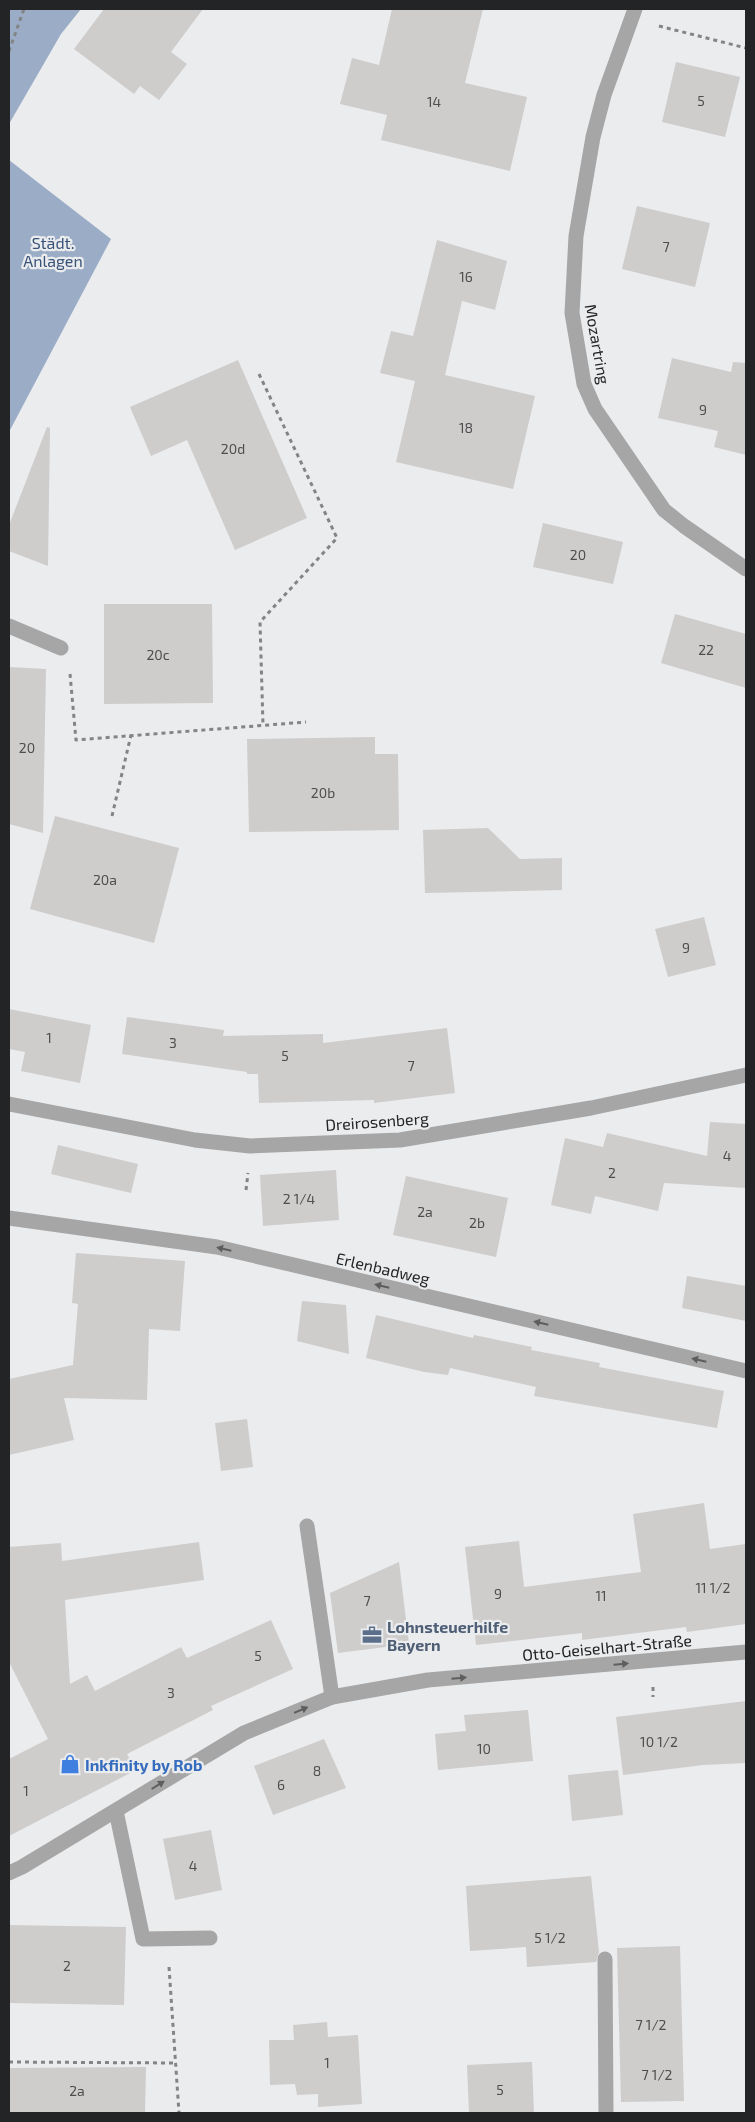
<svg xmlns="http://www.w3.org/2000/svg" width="755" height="2122" font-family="'Exo 2',sans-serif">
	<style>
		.forest { fill: #9bacc6 }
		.building { fill: #cfcccc }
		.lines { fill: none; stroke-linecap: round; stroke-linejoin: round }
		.path { stroke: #828485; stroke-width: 3; stroke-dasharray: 4 4; stroke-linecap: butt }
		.lane { stroke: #a7a6a6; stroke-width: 15 }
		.street { stroke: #a7a6a6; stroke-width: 15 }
		.oneway { fill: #5e5e5f }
		.labels { text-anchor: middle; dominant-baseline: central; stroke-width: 4.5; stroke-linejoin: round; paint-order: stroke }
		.number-label { font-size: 14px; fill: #4e4e4f }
		.park-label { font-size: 16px; fill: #395379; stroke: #eaecee }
		.street-label { font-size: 16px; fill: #232425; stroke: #eaecee }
		.service-label { font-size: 16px; font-weight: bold; fill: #4e5e75; stroke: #eaecee; text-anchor: start }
		.shop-label { font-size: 16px; font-weight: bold; fill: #366cbe; stroke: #eaecee; text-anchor: start }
	</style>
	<rect width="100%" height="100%" fill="#eaecee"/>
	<g class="forest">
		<polygon points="9,9 81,9 61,34 9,124"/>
		<polygon points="9,160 111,239 9,432"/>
	</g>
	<g class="building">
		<polygon points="104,9 203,9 171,52 187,64 159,100 140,86 134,94 74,49"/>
		<polygon points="392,9 483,9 465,83 527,97 510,171 381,140 387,115 340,104 352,58 379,65"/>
		<polygon points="676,62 740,77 725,137 662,122"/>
		<polygon points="637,206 710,223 695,287 622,269"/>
		<polygon points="437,240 507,261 495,310 462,301 445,375 535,396 513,489 396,462 415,381 380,373 391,331 413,336"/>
		<polygon points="672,358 731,372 733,362 746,363 746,455 714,447 718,431 658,418"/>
		<polygon points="238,360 307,518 235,550 187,440 151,456 130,407"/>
		<polygon points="47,427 50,428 48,566 9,551 9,525"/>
		<polygon points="543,523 623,542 613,584 533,567"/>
		<polygon points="104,604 212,604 213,703 104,704"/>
		<polygon points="675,614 746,634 746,688 661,663"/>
		<polygon points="9,667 46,669 43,833 9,824"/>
		<polygon points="375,737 375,754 398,754 399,830 249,832 247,739"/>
		<polygon points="55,816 179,848 154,943 30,909"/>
		<polygon points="488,828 520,859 562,858 562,890 425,893 423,830"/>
		<polygon points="704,917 716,965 668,977 655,929"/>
		<polygon points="9,1009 91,1025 80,1083 21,1071 25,1052 9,1049"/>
		<polygon points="127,1017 224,1030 223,1036 323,1034 323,1043 447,1028 455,1093 374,1103 374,1100 259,1103 258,1074 247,1074 247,1072 122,1054"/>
		<polygon points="710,1122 746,1124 746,1188 664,1183 658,1211 595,1196 591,1214 551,1205 565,1138 603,1147 607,1133 707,1156"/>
		<polygon points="58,1145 138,1164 131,1193 51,1174"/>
		<polygon points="336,1170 339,1220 263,1226 260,1175"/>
		<polygon points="406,1176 508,1198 496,1257 393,1235"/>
		<polygon points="76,1253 185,1261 180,1331 149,1329 147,1400 64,1398 74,1440 9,1455 9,1379 73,1365 78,1304 72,1303"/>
		<polygon points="687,1276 746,1286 746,1321 682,1308"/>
		<polygon points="302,1301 346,1305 349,1354 297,1341"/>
		<polygon points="376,1315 473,1338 474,1335 532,1347 531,1350 600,1363 599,1367 724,1391 717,1428 534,1396 536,1387 450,1368 448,1375 424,1372 366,1358"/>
		<polygon points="247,1419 253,1467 221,1471 215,1423"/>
		<polygon points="704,1503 710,1549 746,1544 746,1624 687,1632 686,1627 582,1640 582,1633 476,1645 465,1547 519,1541 524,1587 641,1572 633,1514"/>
		<polygon points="199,1542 204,1580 65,1600 70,1684 87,1675 95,1691 181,1647 187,1658 271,1620 293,1669 211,1706 213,1710 127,1754 136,1770 9,1836 9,1759 48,1739 9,1662 9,1547 61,1543 62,1561"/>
		<polygon points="399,1562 409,1644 338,1653 330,1593"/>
		<polygon points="746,1701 746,1763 703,1765 623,1775 616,1717"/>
		<polygon points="528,1710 533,1761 438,1770 435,1734 466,1731 464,1715"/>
		<polygon points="324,1739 346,1788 273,1815 254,1766"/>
		<polygon points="618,1770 623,1815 572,1821 568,1775"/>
		<polygon points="211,1830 222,1890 175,1900 163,1839"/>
		<polygon points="591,1876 599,1952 596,1962 527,1967 526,1947 470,1951 466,1886"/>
		<polygon points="9,1925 126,1927 124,2005 9,2003"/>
		<polygon points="680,1946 684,2101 621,2102 617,1948"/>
		<polygon points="327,2022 328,2037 358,2035 362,2104 318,2107 318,2094 297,2095 295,2084 270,2085 269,2040 294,2040 293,2025"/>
		<polygon points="532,2062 534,2113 469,2113 467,2065"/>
		<polygon points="146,2067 145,2113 9,2113 9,2068"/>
	</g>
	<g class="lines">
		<g class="path">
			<polyline points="659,26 746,48"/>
			<polyline points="9,51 24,9"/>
			<polyline points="259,374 337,538 260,622 263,725"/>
			<polyline points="70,674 76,740 306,722"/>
			<polyline points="112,816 131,735"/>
			<polyline points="246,1190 248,1173"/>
			<polyline points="653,1687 653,1697"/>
			<polyline points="169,1967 179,2113"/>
			<polyline points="9,2062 175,2063"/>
		</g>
		<g class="lane">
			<polyline points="9,626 61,648"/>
			<polyline points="307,1526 332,1697"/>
			<polyline points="116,1811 143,1939 210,1938"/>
			<polyline points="605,1959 606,2113"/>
		</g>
		<g class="street">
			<polyline points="635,9 604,95 593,137 576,236 572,313 584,384 595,409 664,510 684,526 746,569"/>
			<polyline points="9,1104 195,1140 250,1146 400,1140 591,1108 746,1075"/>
			<polyline points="9,1218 217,1247 746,1371"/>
			<polyline points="9,1873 22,1867 244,1733 332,1697 428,1680 746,1652"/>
		</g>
	</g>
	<defs><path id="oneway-solid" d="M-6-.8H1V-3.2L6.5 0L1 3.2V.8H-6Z" transform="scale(1.25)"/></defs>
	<g class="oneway">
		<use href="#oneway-solid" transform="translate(224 1249) rotate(-167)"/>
		<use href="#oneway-solid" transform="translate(382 1286) rotate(-167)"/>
		<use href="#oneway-solid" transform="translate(541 1323) rotate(-167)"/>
		<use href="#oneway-solid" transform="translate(699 1360) rotate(-167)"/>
		<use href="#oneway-solid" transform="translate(621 1664) rotate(-5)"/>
		<use href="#oneway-solid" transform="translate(459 1678) rotate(-5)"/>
		<use href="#oneway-solid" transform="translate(301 1710) rotate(-23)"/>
		<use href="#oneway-solid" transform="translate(158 1785) rotate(-32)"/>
	</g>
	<defs>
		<symbol id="office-bare" viewBox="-9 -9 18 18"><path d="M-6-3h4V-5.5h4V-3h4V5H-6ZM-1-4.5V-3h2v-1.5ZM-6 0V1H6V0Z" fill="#5c6f8a" stroke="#eaecee" stroke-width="2.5" paint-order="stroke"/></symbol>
		<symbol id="shop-bare" viewBox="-9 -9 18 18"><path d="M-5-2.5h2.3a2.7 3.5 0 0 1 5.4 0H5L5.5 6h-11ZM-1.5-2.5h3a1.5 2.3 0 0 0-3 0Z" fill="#3f7fe0" stroke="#eaecee" stroke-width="2.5" paint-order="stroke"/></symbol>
	</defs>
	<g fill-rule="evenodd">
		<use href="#office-bare" x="358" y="1621" width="28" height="28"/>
		<use href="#shop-bare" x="56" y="1750" width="28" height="28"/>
	</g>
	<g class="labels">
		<g class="number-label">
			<text x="701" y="100">5</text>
			<text x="434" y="101">14</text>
			<text x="666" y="246">7</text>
			<text x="466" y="276">16</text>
			<text x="703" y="409">9</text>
			<text x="466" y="427">18</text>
			<text x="233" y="448">20d</text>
			<text x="578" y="554">20</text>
			<text x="706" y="649">22</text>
			<text x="158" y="654">20c</text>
			<text x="27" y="747">20</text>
			<text x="323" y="792">20b</text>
			<text x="105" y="879">20a</text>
			<text x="686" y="947">9</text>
			<text x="49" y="1037">1</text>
			<text x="173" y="1042">3</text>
			<text x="285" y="1055">5</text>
			<text x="411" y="1065">7</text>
			<text x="727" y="1155">4</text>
			<text x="612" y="1172">2</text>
			<text x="299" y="1198">2 1/4</text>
			<text x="425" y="1211">2a</text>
			<text x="477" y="1222">2b</text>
			<text x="713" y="1587">11 1/2</text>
			<text x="498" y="1593">9</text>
			<text x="601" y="1595">11</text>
			<text x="367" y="1600">7</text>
			<text x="258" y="1655">5</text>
			<text x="171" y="1692">3</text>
			<text x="659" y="1741">10 1/2</text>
			<text x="484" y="1748">10</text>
			<text x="317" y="1770">8</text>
			<text x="281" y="1784">6</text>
			<text x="26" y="1790">1</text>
			<text x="193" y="1865">4</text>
			<text x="550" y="1937">5 1/2</text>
			<text x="67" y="1965">2</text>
			<text x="651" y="2024">7 1/2</text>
			<text x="327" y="2062">1</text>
			<text x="657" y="2074">7 1/2</text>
			<text x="500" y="2089">5</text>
			<text x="77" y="2090">2a</text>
		</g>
		<g class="park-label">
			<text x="53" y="242">Städt.<tspan x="53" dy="18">Anlagen</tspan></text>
		</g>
		<g class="street-label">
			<text transform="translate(598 344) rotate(80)">Mozartring</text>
			<text transform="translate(377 1121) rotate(-4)">Dreirosenberg</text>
			<text transform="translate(383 1268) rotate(13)">Erlenbadweg</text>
			<text transform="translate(607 1647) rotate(-5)">Otto-Geiselhart-Straße</text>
		</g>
		<g class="service-label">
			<text x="387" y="1626">Lohnsteuerhilfe<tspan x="387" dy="18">Bayern</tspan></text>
		</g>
		<g class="shop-label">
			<text x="85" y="1764">Inkfinity by Rob</text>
		</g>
	</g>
	<rect width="755" height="2122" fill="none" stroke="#232425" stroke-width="20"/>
</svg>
